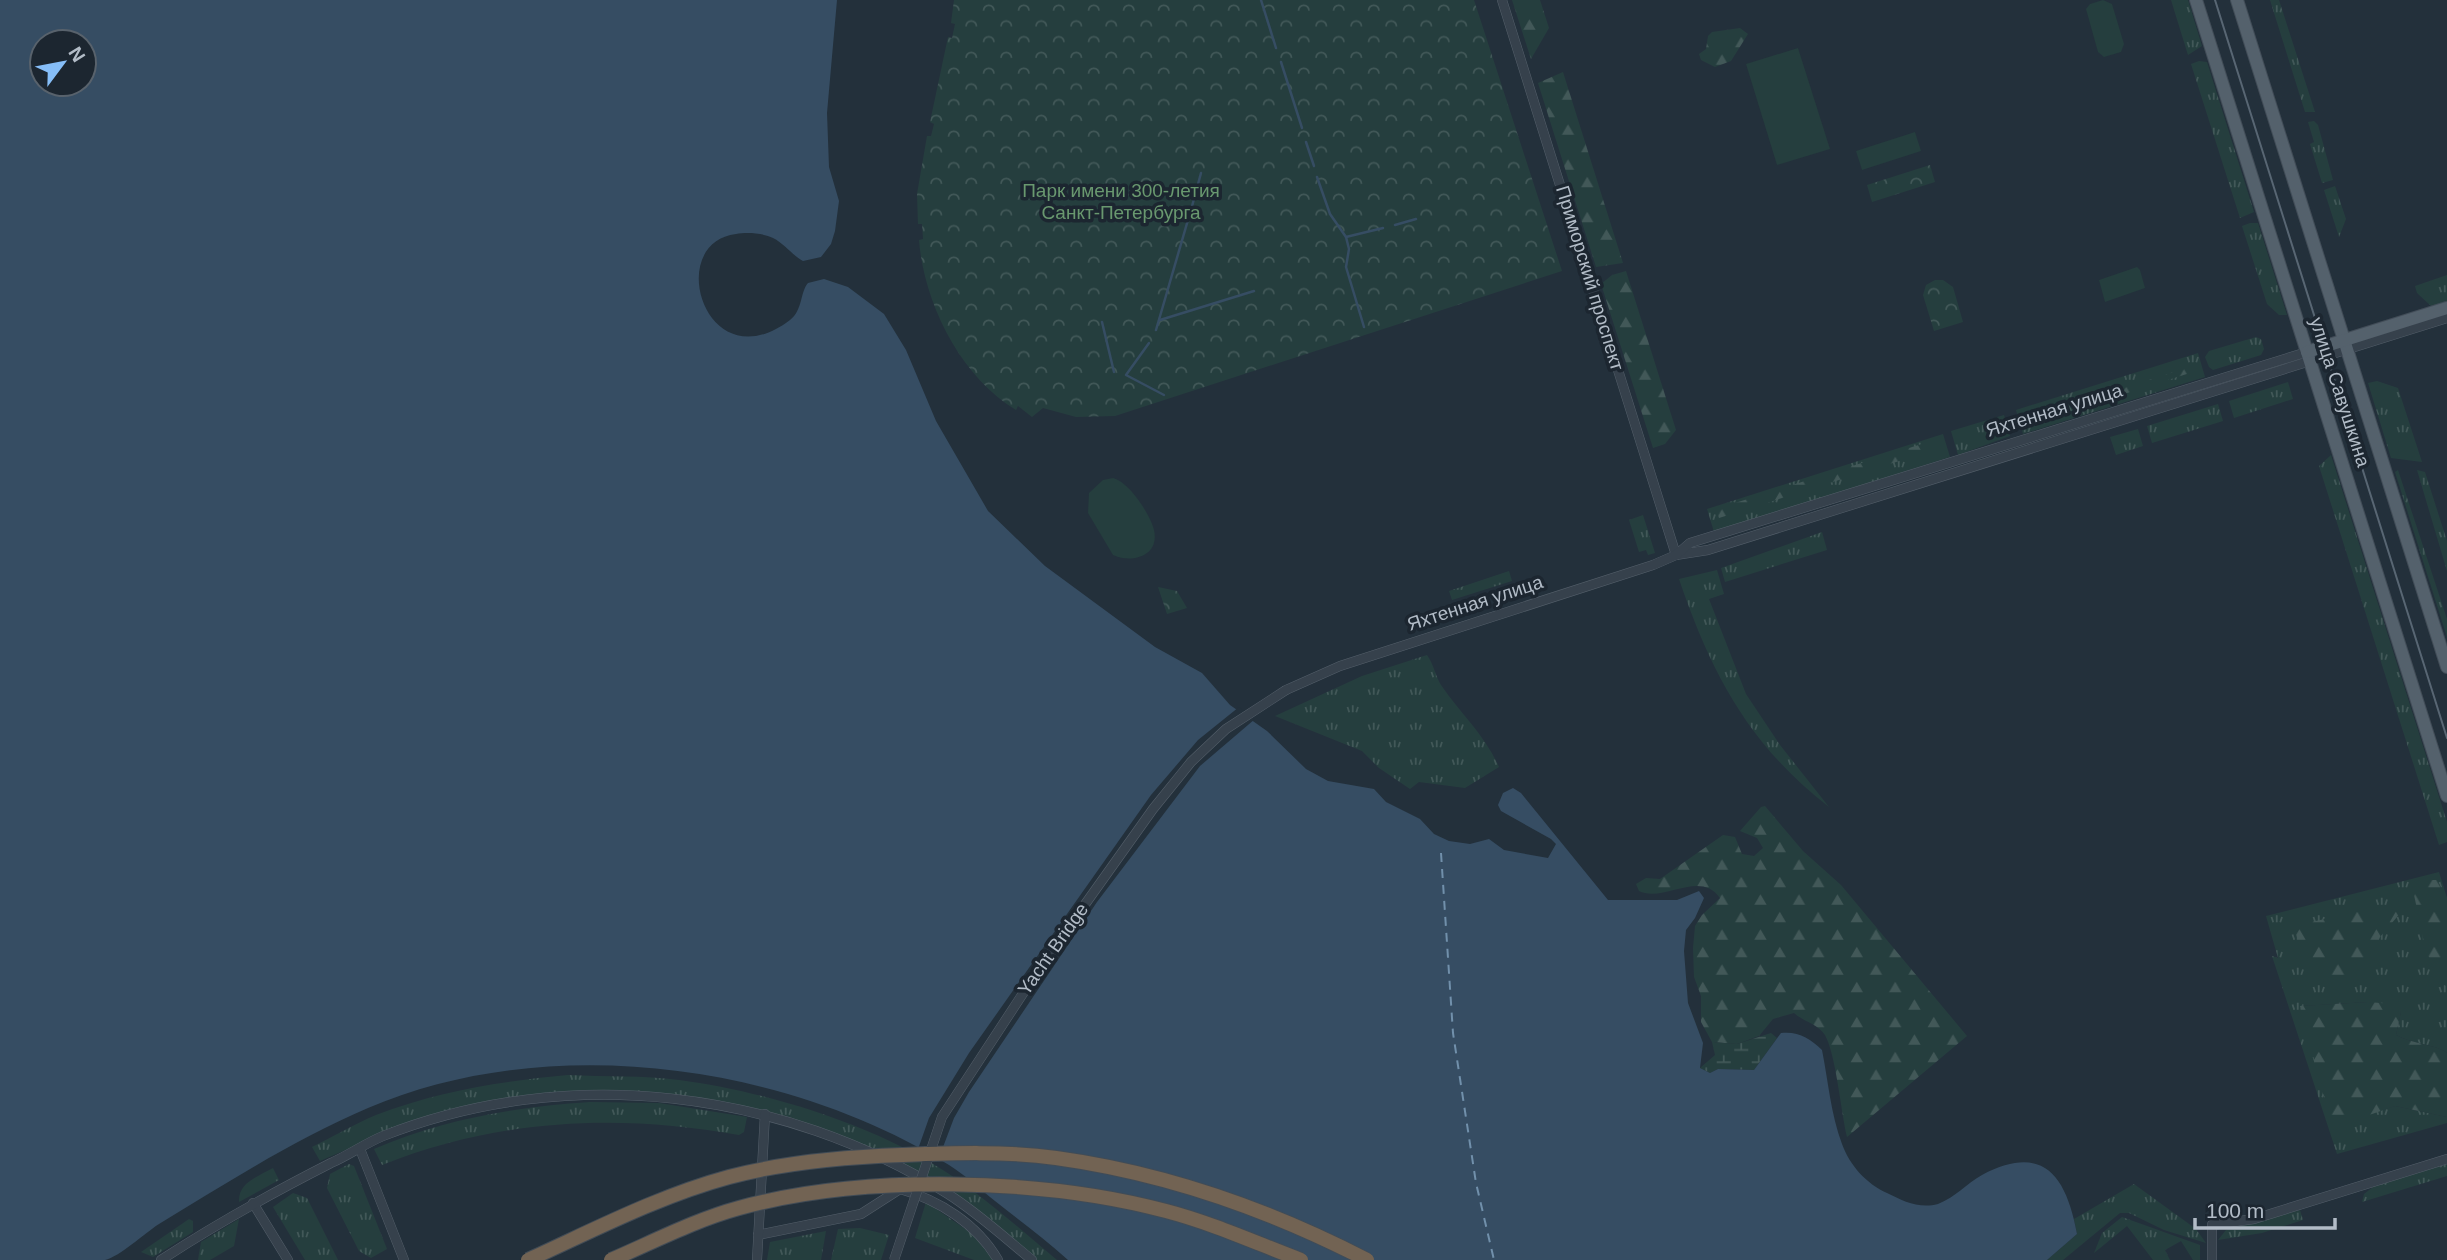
<svg xmlns="http://www.w3.org/2000/svg" width="2447" height="1260" font-family="Arial,sans-serif">
	<style>
		.grass { fill: url(#grass-tufts) }
		.forest { fill: url(#forest-firs) }
		.wetland { fill: url(#wetland-marsh) }
		.park { fill: url(#park-crowns) }
		.pitch { fill: #253e3e }
		.water { fill: #364d63; fill-rule: evenodd }
		.pier { fill: #23303b }
		.lines { fill: none; stroke-linecap: round; stroke-linejoin: round }
		.stream { stroke: #364d63; stroke-width: 2.5 }
		.ferry { stroke: #7190ab; stroke-width: 2; stroke-dasharray: 9 7; stroke-linecap: butt }
		.minor-casing { stroke: #545f6a; stroke-width: 10 }
		.major-casing { stroke: #424d58; stroke-width: 14 }
		.minor { stroke: #36414c; stroke-width: 9 }
		.major { stroke: #54616c; stroke-width: 12 }
		.tram { stroke: #586673; stroke-width: 2 }
		.minor-bridge-casing { stroke: #545f6a; stroke-width: 10; stroke-linecap: butt }
		.highway-bridge-casing { stroke: #424c56; stroke-width: 16; stroke-linecap: butt }
		.minor-bridge { stroke: #36414c; stroke-width: 9 }
		.highway-bridge { stroke: #726353; stroke-width: 14 }
		.labels { text-anchor: middle; dominant-baseline: central; stroke-width: 7; stroke-linejoin: round; paint-order: stroke }
		.park-label { font-size: 19px; fill: #69986f; stroke: #1c2630 }
		.street-label { font-size: 19px; fill: #b2bcc7; stroke: #1c2630 }
	</style>
	<defs>
		<pattern id="grass-tufts" width="24" height="20" patternUnits="userSpaceOnUse" patternTransform="scale(1.75)"><rect width="24" height="20" fill="#253e3e"/><path d="M3 7l-1-3M5 7V3M7 7l1-3M15 17l-1-3M17 17v-4M19 17l1-3" fill="none" stroke="#425858"/></pattern>
		<pattern id="forest-firs" width="22" height="20" patternUnits="userSpaceOnUse" patternTransform="scale(1.75)"><rect width="22" height="20" fill="#253e3e"/><path d="M5 1l3.5 6h-7zM16 11l3.5 6h-7z" fill="#425858"/></pattern>
		<pattern id="wetland-marsh" width="20" height="14" patternUnits="userSpaceOnUse" patternTransform="scale(1.75)"><rect width="20" height="14" fill="#253e3e"/><path d="M1 5h8M5 5V1M11 12h8M15 12V8" fill="none" stroke="#425858"/></pattern>
		<pattern id="park-crowns" width="20" height="18" patternUnits="userSpaceOnUse" patternTransform="scale(1.75)"><rect width="20" height="18" fill="#253e3e"/><path d="M2 6a3 3 0 1 1 6 0M12 15a3 3 0 1 1 6 0" fill="none" stroke="#425858"/></pattern>
	</defs>
	<rect width="100%" height="100%" fill="#23303b"/>
	<g class="grass">
		<polygon points="2171,0 2188,0 2202,46 2188,55"/>
		<polygon points="2270,0 2279,0 2315,112 2305,112"/>
		<polygon points="2199,61 2207,62 2254,212 2240,218 2191,64"/>
		<polygon points="2314,121 2318,125 2333,180 2322,183 2310,144 2314,142 2308,122"/>
		<polygon points="2335,186 2346,219 2339,237 2324,190"/>
		<polygon points="2250,223 2258,223 2287,315 2279,315 2267,304 2242,226"/>
		<polygon points="2447,275 2447,303 2431,306 2417,293 2415,286"/>
		<polygon points="2256,337 2261,339 2264,349 2261,355 2213,370 2209,367 2205,357 2209,351"/>
		<polygon points="2198,353 2205,377 2023,434 2016,410"/>
		<polygon points="2377,381 2398,388 2422,462 2391,458 2368,383"/>
		<polygon points="2288,382 2293,399 2234,418 2229,401"/>
		<polygon points="2218,404 2223,421 2152,443 2147,426"/>
		<polygon points="2004,415 2010,436 1958,455 1951,431"/>
		<polygon points="2138,429 2143,446 2116,455 2110,437"/>
		<polygon points="1943,434 1950,457 1714,532 1707,509"/>
		<polygon points="2331,455 2447,822 2447,842 2439,845 2319,466"/>
		<polygon points="2398,470 2447,619 2447,637 2395,472"/>
		<polygon points="2417,470 2425,472 2447,541 2447,571"/>
		<polygon points="1643,515 1655,553 1648,555 1646,550 1639,552 1629,520"/>
		<polygon points="1822,532 1827,550 1725,582 1721,568"/>
		<path d="M1717,570L1724,594L1709,599L1746,694L1780,745L1829,807C1749,745 1711,673 1679,579Z"/>
		<polygon points="1509,571 1512,581 1452,600 1449,591"/>
		<path d="M1427,655C1434,665 1435,675 1441,685C1460,713 1485,735 1499,767L1465,788L1419,782L1410,789L1379,768L1362,751L1275,716L1362,676Z"/>
		<path d="M2439,872L2447,898V1053C2438,1045 2412,1044 2396,1035L2401,1012L2368,1002L2301,1006L2356,1118L2395,1106L2447,1117V1123L2337,1154L2272,956L2278,958L2266,916Z"/>
		<path d="M568,1075C604,1077 643,1075 679,1080C770,1092 882,1127 958,1180C992,1204 1025,1233 1057,1260H1035L960,1196L898,1162L835,1134L753,1109L660,1095L490,1102L405,1124L320,1161L312,1147C333,1137 354,1124 376,1115C438,1091 502,1081 568,1075Z"/>
		<path d="M590,1102L659,1103L747,1117L744,1132L739,1135C617,1113 498,1119 382,1165L374,1149C443,1119 515,1107 590,1102Z"/>
		<polygon points="349,1164 354,1166 387,1249 371,1258 359,1251 327,1188 330,1174"/>
		<polygon points="2447,1164 2447,1176 2362,1202 2364,1194 2373,1187"/>
		<path d="M273,1168L279,1180L239,1202C238,1183 257,1177 273,1168Z"/>
		<polygon points="2134,1184 2196,1229 2206,1243 2164,1230 2129,1213 2120,1213 2063,1260 2047,1260 2077,1234 2074,1219"/>
		<polygon points="293,1193 307,1198 338,1260 305,1260 273,1207"/>
		<polygon points="926,1202 971,1233 994,1260 974,1260 915,1238"/>
		<polygon points="2300,1210 2303,1220 2262,1233 2218,1240 2226,1230"/>
		<polygon points="2122,1217 2200,1245 2200,1260 2193,1260 2181,1241 2165,1250 2170,1260 2153,1260 2127,1226 2094,1253 2102,1233"/>
		<polygon points="189,1219 193,1221 193,1232 153,1257 141,1252"/>
		<polygon points="239,1219 234,1246 210,1260 198,1260 201,1242"/>
		<polygon points="860,1228 889,1235 881,1260 831,1260 838,1229"/>
		<polygon points="826,1231 821,1260 767,1260 770,1242"/>
	</g>
	<g class="forest">
		<polygon points="1512,0 1540,0 1549,28 1531,59"/>
		<polygon points="1740,28 1748,34 1731,61 1715,67 1701,60 1699,54 1706,49 1708,36 1712,32"/>
		<polygon points="1563,72 1623,263 1596,267 1538,83"/>
		<polygon points="1626,271 1676,430 1665,444 1653,448 1601,284 1612,275"/>
		<polygon points="2190,367 2193,372 2033,423 2032,417"/>
		<polygon points="1928,442 1931,451 1719,518 1716,509"/>
		<path d="M1765,806L1803,851L1841,885L1967,1036L1847,1137C1841,1112 1836,1055 1825,1035C1818,1024 1804,1022 1794,1013L1773,1019L1759,1036L1737,1044L1712,1042L1701,1022V996L1694,977L1693,948L1695,926L1702,915L1720,898C1700,869 1664,903 1639,891L1636,884L1646,878L1660,879L1723,835L1735,837L1742,854L1754,856L1763,848L1757,838L1740,831L1761,807Z"/>
		<polygon points="2423,880 2437,880 2447,898 2447,988 2426,952 2413,890"/>
		<polygon points="2393,904 2402,911 2380,937 2365,974 2341,983 2310,980 2296,934 2302,924"/>
		<path d="M2368,1002L2393,1004L2401,1012L2396,1035C2412,1044 2438,1045 2447,1053V1117L2395,1106L2332,1128L2300,1006Z"/>
	</g>
	<polygon class="wetland" points="1771,1033 1777,1038 1754,1070 1718,1069 1710,1073 1700,1068 1715,1055 1712,1042 1737,1044"/>
	<g class="park">
		<path d="M954,0H1474L1562,271L1115,416L1076,417L1043,408L1032,417L1018,406L1016,410C960,376 924,303 919,240L923,239L922,224H918L917,194L927,136H931L934,124L930,122L948,37L952,38L955,24L951,23Z"/>
		<polygon points="1930,165 1935,182 1872,202 1867,185"/>
		<polygon points="1935,280 1943,280 1953,287 1963,322 1934,331 1923,295 1926,285"/>
		<polygon points="1158,587 1177,591 1187,608 1167,614"/>
	</g>
	<g class="pitch">
		<polygon points="2103,0 2112,4 2124,44 2121,52 2104,57 2098,52 2086,9 2090,4"/>
		<polygon points="1798,48 1830,149 1777,165 1746,64"/>
		<polygon points="1915,132 1921,151 1862,170 1856,151"/>
		<polygon points="2137,267 2140,270 2145,288 2105,302 2099,280"/>
		<path d="M1113,478C1129,482 1150,514 1154,530C1160,556 1132,564 1113,555L1088,513L1089,493L1103,480Z"/>
	</g>
	<path class="water" d="M0,0H837L827,113L829,167L839,201L835,231L831,244L821,257L803,261C792,255 785,244 773,238C763,233 747,232 736,234C663,243 706,384 790,320C803,310 800,292 808,283L824,279L848,287L884,314L906,350L936,421L988,511L1045,566L1155,647L1202,673L1230,705L1267,731L1306,769L1328,781L1374,789L1386,802L1420,819L1434,834L1449,841L1470,844L1489,839L1504,850L1548,858L1556,844L1551,839L1501,811L1498,805L1503,793L1513,788L1521,793L1608,900H1677L1699,891L1704,898L1695,918L1686,930L1684,951L1688,1003L1703,1043L1700,1068L1710,1073L1718,1069L1754,1070L1781,1033C1798,1031 1810,1038 1822,1050C1828,1080 1831,1115 1842,1144C1850,1166 1867,1184 1887,1193C1903,1201 1919,1209 1938,1204C1956,1197 1966,1184 1982,1175C2043,1143 2066,1175 2077,1234L2047,1260H1068C1045,1239 1019,1220 995,1201C980,1189 965,1175 949,1165C785,1063 548,1031 368,1108C295,1139 227,1183 159,1224C145,1233 119,1257 105,1260C80,1260 28,1260 0,1260ZM42,42H84V84H42Z"/>
	<polygon class="pier" points="1239,707 1255,719 1200,766 1097,902 969,1092 954,1118 937,1163 917,1152 929,1118 969,1053 1151,795 1198,740"/>
	<g class="lines">
		<g class="stream">
			<polyline points="1261,0 1276,48"/>
			<polyline points="1281,62 1302,128"/>
			<polyline points="1306,142 1314,166"/>
			<polyline points="1317,177 1330,214 1346,237 1349,249 1346,267 1364,327"/>
			<polyline points="1191,210 1201,173"/>
			<polyline points="1395,225 1416,219"/>
			<polyline points="1346,237 1383,228"/>
			<polyline points="1160,320 1254,291"/>
			<polyline points="1102,322 1114,372"/>
			<polyline points="1156,330 1190,213"/>
			<polyline points="1149,343 1126,375 1164,395"/>
		</g>
		<polyline class="ferry" points="1441,853 1453,1033 1476,1183 1494,1260"/>
		<defs>
			<g id="minor">
				<polyline points="1502,0 1676,555"/>
				<polyline points="1676,555 1708,550 2447,318"/>
				<polyline points="1286,690 1340,666 1653,565 1676,555 1690,543 2307,352"/>
				<polyline points="360,1149 404,1260"/>
				<polyline points="253,1203 288,1260"/>
				<path d="M758,1235L861,1214L900,1189C939,1200 977,1224 998,1260"/>
				<path d="M161,1260C216,1224 272,1193 331,1163C349,1155 366,1143 383,1136C568,1063 782,1090 948,1194C978,1213 1005,1238 1032,1260"/>
				<polyline points="757,1260 765,1114"/>
				<polyline points="2212,1260 2212,1225 2254,1219 2447,1159"/>
			</g>
			<g id="major">
				<polyline points="2196,0 2447,796"/>
				<polyline points="2237,0 2447,667"/>
				<polyline points="2307,352 2447,308"/>
			</g>
		</defs>
		<use href="#minor" class="minor-casing"/>
		<use href="#major" class="major-casing"/>
		<use href="#minor" class="minor"/>
		<use href="#major" class="major"/>
		<polyline class="tram" points="2215,0 2447,738"/>
		<defs>
			<polyline id="minor-bridge" points="894,1260 942,1117 1041,966 1153,809 1191,762 1226,729 1286,690"/>
			<g id="highway-bridge">
				<path d="M528,1260C594,1230 659,1196 729,1177C785,1162 844,1157 902,1155C954,1153 1005,1151 1056,1158C1165,1173 1270,1210 1367,1260"/>
				<path d="M611,1260C653,1242 695,1220 739,1208C863,1174 1042,1178 1166,1211C1212,1223 1256,1243 1301,1260"/>
			</g>
		</defs>
		<use href="#minor-bridge" class="minor-bridge-casing"/>
		<use href="#highway-bridge" class="highway-bridge-casing"/>
		<use href="#minor-bridge" class="minor-bridge"/>
		<use href="#highway-bridge" class="highway-bridge"/>
	</g>
	<g class="labels">
		<g class="park-label">
			<text x="1121" y="190">Парк имени 300-летия<tspan x="1121" dy="22">Санкт-Петербурга</tspan></text>
		</g>
		<g class="street-label">
			<text transform="translate(1590 278) rotate(73)">Приморский проспект</text>
			<text transform="translate(2340 392) rotate(72)">улица Савушкина</text>
			<text transform="translate(2054 410) rotate(-17)">Яхтенная улица</text>
			<text transform="translate(1475 603) rotate(-18)">Яхтенная улица</text>
			<text transform="translate(1053 949) rotate(-55)">Yacht Bridge</text>
		</g>
	</g>
	<g transform="translate(63 63) rotate(58)"><circle r="33" fill="#1c2630" stroke="#58626c" stroke-width="2"/>
	<path d="M0-5L12 26L0 18L-12 26Z" fill="#86bef8"/>
	<text y="-10" font-size="19" font-weight="bold" text-anchor="middle" fill="#b2bcc7">N</text>
	</g>
	<path d="M2195 1218v10h140v-10" fill="none" stroke="#b2bcc7" stroke-width="3.5"/>
	<text x="2206" y="1218" font-size="21" fill="#b2bcc7" stroke="#1c2630" stroke-width="5" paint-order="stroke">100 m</text>
</svg>
